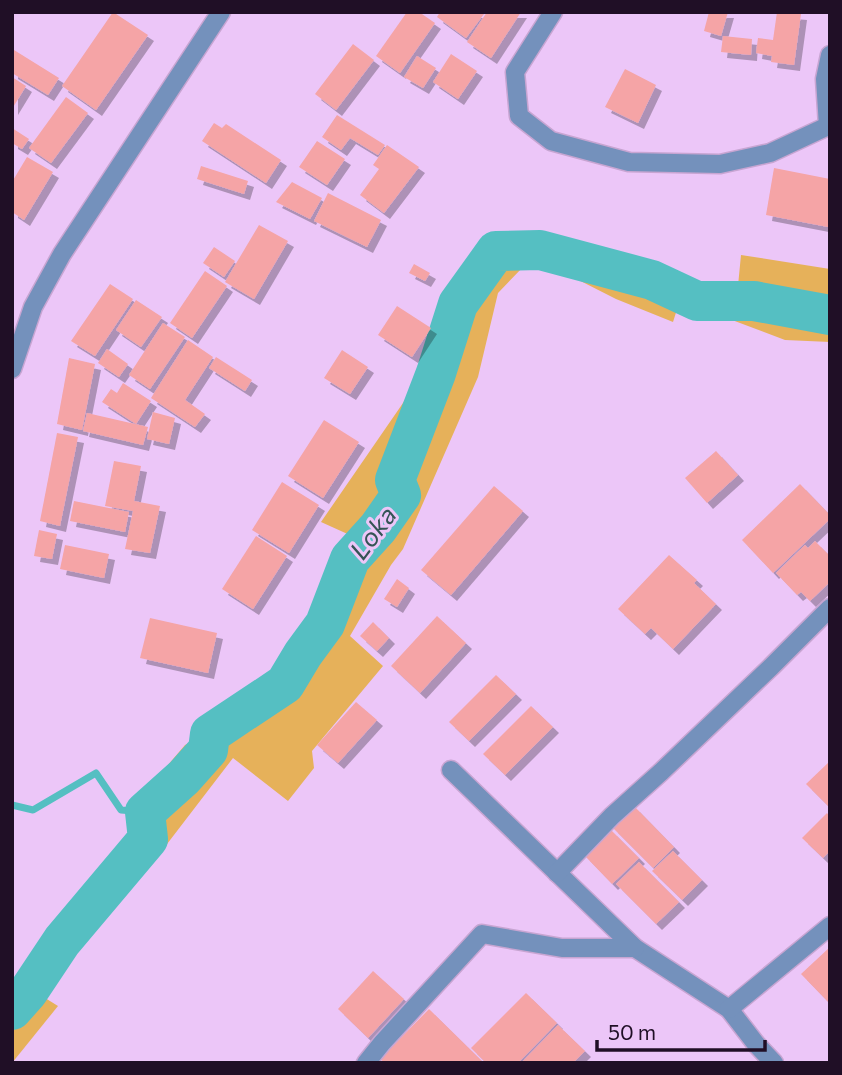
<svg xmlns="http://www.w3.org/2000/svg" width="842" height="1075" font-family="Commissioner,sans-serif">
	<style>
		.green { fill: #e6b15a }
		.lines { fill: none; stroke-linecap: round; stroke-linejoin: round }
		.stream { stroke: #55bfc2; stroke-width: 7 }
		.river { stroke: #55bfc2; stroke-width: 40 }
		.building { fill: #f5a4a6; filter: url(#shadow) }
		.minor-casing { stroke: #c7a5d2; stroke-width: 21 }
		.minor { stroke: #7491bc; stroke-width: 18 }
		.labels { text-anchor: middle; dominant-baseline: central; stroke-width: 6; stroke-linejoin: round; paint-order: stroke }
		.water-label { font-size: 26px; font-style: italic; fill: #345455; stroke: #ecc6f8 }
	</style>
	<defs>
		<filter id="shadow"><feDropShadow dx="6" dy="6" stdDeviation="0" flood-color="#0004"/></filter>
	</defs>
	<rect width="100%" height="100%" fill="#ecc6f8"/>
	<g class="green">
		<polygon points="531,243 626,263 686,281 673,322 616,299 547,264 524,266 498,293 478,377 403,549 391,565 350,636 383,666 312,751 314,768 288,801 233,758 164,848 127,822 144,793 185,745 235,719 261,683 317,627 352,536 321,522 403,403 447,329 461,283 482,245"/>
		<polygon points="741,255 830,269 830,342 785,340 732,320 737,296"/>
		<polygon points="29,988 58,1006 12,1063 12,1007"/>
	</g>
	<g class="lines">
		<polyline class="stream" points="12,805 33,810 96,773 121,810 145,812"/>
		<polyline class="river" points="12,1010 28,992 62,941 148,839 145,812 184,777 208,750 210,734 285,684 303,654 325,624 350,559 378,528 401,495 395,480 436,373 458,304 496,251 540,250 652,280 697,301 754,301 830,315"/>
	</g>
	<g class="building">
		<polygon points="113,12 148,35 96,110 62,86"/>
		<polygon points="407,12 419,12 435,23 400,73 376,56"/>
		<polygon points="440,12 481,12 484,14 466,38 437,17"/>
		<polygon points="487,12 521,12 491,58 467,42"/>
		<polygon points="709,12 728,12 721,36 704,31"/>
		<polygon points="777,12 801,14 794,65 771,62 772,56 756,53 758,38 773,40"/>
		<polygon points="723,36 752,39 751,55 721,52"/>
		<polygon points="353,44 374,60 336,110 315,94"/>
		<polygon points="14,50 59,78 48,95 12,73 12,52"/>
		<polygon points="451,54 477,71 458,99 433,82"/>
		<polygon points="417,56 436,68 423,88 404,77"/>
		<polygon points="625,69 656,85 638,123 605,107"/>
		<polygon points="12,77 26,86 12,109"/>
		<polygon points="66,97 88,113 51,163 29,148"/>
		<polygon points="337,115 385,145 378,155 350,138 341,150 322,137"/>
		<polygon points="214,123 222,128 226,124 281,160 266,183 202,141"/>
		<polygon points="12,128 29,139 22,149 12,143"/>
		<polygon points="317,141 345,159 327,185 299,167"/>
		<polygon points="387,145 419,167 384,213 360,195 379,169 373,165"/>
		<polygon points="27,157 53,172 24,220 12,212 12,182"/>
		<polygon points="201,166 248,181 244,194 197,179"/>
		<polygon points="774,168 830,179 830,218 828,227 766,215"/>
		<polygon points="292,182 322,198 310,219 276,202"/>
		<polygon points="328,193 381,220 367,247 314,221"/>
		<polygon points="259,225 288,241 254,299 225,282"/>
		<polygon points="214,247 235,261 224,277 203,263"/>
		<polygon points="414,264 430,273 425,281 409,273"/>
		<polygon points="205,271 227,286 192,338 170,323"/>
		<polygon points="110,284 133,299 95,356 71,341"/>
		<polygon points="136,300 162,317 141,347 116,330"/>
		<polygon points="397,306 431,328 412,357 378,335"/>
		<polygon points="163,323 185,337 150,389 129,375"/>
		<polygon points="188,340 213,357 185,400 205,414 195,427 151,398"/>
		<polygon points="107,349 128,364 119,377 98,363"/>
		<polygon points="342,350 368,367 350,394 324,378"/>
		<polygon points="216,357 252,380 245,391 209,368"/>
		<polygon points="69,358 95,364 82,430 57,424"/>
		<polygon points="123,383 151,401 136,424 102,402 111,389 117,393"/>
		<polygon points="153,412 175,418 169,444 147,439"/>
		<polygon points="87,413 148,427 143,445 83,431"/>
		<polygon points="324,420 359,442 323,498 288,476"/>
		<polygon points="57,433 78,437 60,526 40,521"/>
		<polygon points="716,451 738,475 707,503 685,478"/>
		<polygon points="114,461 141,466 134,501 160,506 150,553 125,549 133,511 105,506"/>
		<polygon points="282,482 319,505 289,553 252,530"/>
		<polygon points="800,484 830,515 830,519 773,573 742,540"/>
		<polygon points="494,486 523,511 451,595 421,570"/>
		<polygon points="74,501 129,512 125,532 70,521"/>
		<polygon points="39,530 57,534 52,559 34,556"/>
		<polygon points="256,536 287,556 253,609 222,589"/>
		<polygon points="815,541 830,556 830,582 810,601 801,592 797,595 776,573 805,545 808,548"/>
		<polygon points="65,545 109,554 104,578 60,569"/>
		<polygon points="669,555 697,580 694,583 716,604 673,649 651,628 645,634 618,609"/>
		<polygon points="397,579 409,588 397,607 384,599"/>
		<polygon points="437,616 466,643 420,693 391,666"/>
		<polygon points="150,618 217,633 208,673 140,658"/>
		<polygon points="373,622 389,638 377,651 360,636"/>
		<polygon points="496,675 516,694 469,741 449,722"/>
		<polygon points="356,702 377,720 338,763 317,745"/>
		<polygon points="531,706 553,727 505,775 483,754"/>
		<polygon points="830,761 830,808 806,784"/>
		<polygon points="634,806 674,847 653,868 612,827"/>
		<polygon points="827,813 830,817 830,851 823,858 802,838"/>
		<polygon points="611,830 639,858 612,884 584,855"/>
		<polygon points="673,851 702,880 682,900 652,871"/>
		<polygon points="639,862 679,902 656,924 616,884"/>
		<polygon points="830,947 830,1004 801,974"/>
		<polygon points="373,971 404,999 368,1038 338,1009"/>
		<polygon points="526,993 557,1023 518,1063 486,1063 471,1048"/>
		<polygon points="429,1009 484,1063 385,1063 380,1059"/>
		<polygon points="558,1025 585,1051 573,1063 521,1063"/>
	</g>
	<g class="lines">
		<defs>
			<g id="minor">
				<polyline points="553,12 515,72 519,116 551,141 629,162 720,164 770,153 828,126"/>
				<polyline points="828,126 825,79 830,55"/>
				<polyline points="12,369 33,307 62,254 221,12"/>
				<polyline points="451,770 635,948 729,1009 756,1044 774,1063"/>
				<polyline points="557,873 612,816 661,772 771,667 830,608"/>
				<polyline points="729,1009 830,926"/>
				<polyline points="366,1063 382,1043 482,934 562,948 635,948"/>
			</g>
		</defs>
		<use href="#minor" class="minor-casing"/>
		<use href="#minor" class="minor"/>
	</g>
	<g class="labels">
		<g class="water-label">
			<text transform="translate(372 532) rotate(-53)">Loka</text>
		</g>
	</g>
	<rect width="842" height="1075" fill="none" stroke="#200f26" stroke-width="28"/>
	<path d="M597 1040v10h168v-10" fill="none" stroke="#200f26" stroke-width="3.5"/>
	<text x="608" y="1040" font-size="21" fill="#200f26" stroke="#ecc6f8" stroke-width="5" paint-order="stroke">50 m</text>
</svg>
